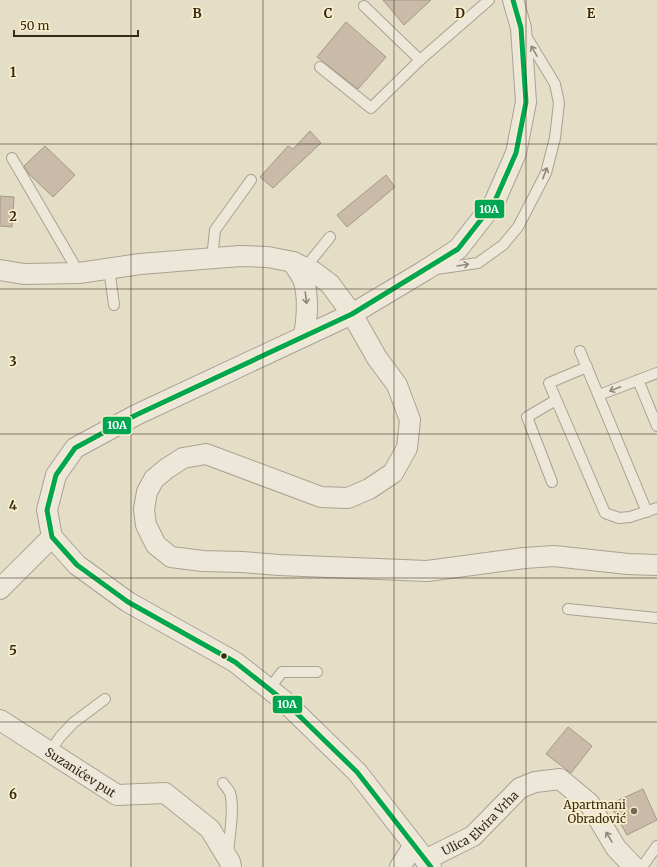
<svg xmlns="http://www.w3.org/2000/svg" width="657" height="867" font-family="Merriweather,serif">
	<style>
		.building { fill: #c9bba7; stroke: #a49987 }
		.lines { fill: none; stroke-linecap: round; stroke-linejoin: round }
		.lane-casing { stroke: #a9a291; stroke-width: 12 }
		.street-casing { stroke: #a9a291; stroke-width: 22 }
		.lane { stroke: #ece7d9; stroke-width: 10 }
		.street { stroke: #ece7d9; stroke-width: 20 }
		.bus-1-casing { stroke: #f9eeca; stroke-width: 8 }
		.bus-1 { stroke: #00a651; stroke-width: 5 }
		.oneway { stroke: #928879 }
		.grid { fill: none; stroke: #372a19; stroke-width: 1; stroke-opacity: 0.55 }
		.bus-dot { fill: #372a19; stroke: #f9eeca; stroke-width: 1.5 }
		.poi-dot { fill: #746956; stroke: #f9eeca; stroke-width: 1.5 }
		.labels { text-anchor: middle; dominant-baseline: central; stroke-width: 3.5; stroke-linejoin: round; paint-order: stroke }
		.street-label { font-size: 12px; fill: #372a19; stroke: #f9eeca }
		.poi-label { font-size: 12px; fill: #372a19; stroke: #f9eeca; text-anchor: end }
		.grid-label { font-size: 13px; text-anchor: middle; font-weight: bold; fill: #372a19; stroke: #f9eeca; stroke-width: 3.5; stroke-linejoin: round; paint-order: stroke }
		.line-badge { stroke: #f9eeca; stroke-width: 1.5 }
		.badge-label { font-size: 11px; text-anchor: middle; font-weight: bold; fill: #fff }
	</style>
	<rect width="100%" height="100%" fill="#e5dec7"/>
	<g class="building">
		<polygon points="383,0 431,0 404,25"/>
		<polygon points="346,22 386,57 358,89 317,57"/>
		<polygon points="310,131 321,143 273,188 260,177 288,146 293,149"/>
		<polygon points="45,146 75,175 53,197 29,174 24,166"/>
		<polygon points="386,175 395,187 347,227 337,215"/>
		<polygon points="0,196 14,197 12,227 0,226"/>
		<polygon points="568,727 592,746 571,773 546,754"/>
		<polygon points="643,789 657,820 627,835 610,804"/>
	</g>
	<g class="lines">
		<defs>
			<g id="lane">
				<polyline points="364,6 420,60 489,0"/>
				<polyline points="320,67 371,108 420,60"/>
				<polyline points="12,158 79,273"/>
				<polyline points="212,258 215,230 251,180"/>
				<polyline points="109,268 114,305"/>
				<polyline points="305,268 330,237"/>
				<polyline points="436,269 478,263 503,245 518,227 546,173 555,138 559,103 555,84 526,36"/>
				<polyline points="580,351 647,512"/>
				<polyline points="587,367 549,383 605,513 619,518 630,517 657,508"/>
				<polyline points="638,380 657,426"/>
				<polyline points="599,395 657,373"/>
				<polyline points="552,482 527,417 556,400"/>
				<polyline points="568,609 657,618"/>
				<polyline points="269,689 282,672 317,672"/>
				<polyline points="50,752 60,737 73,723 105,699"/>
				<path d="M223,783C225,786 229,790 230,793C235,808 229,838 228,854"/>
				<polyline points="642,867 657,846"/>
			</g>
			<g id="street">
				<path d="M293,262C296,269 302,275 304,282C309,300 307,318 304,336"/>
				<polyline points="0,270 24,274 79,273 140,264 240,256 268,257 293,262 314,272 330,284 352,314 377,358 397,385 410,420 407,448 393,473 369,489 348,498 321,497 206,454 183,458 166,469 154,479 147,492 144,509 146,525 156,545 171,557 203,561 242,562 279,565 427,571 524,558 554,556 628,564 657,565"/>
				<polyline points="0,589 52,537"/>
				<path id="s1" d="M0,720L117,795L165,793L210,829L230,862L231,867"/>
				<path id="s2" d="M425,860L473,836L520,788L535,782L560,779L589,803L616,848L634,867"/>
				<polyline points="400,867 414,845"/>
				<polyline points="431,867 357,772 283,700 235,662 128,602 77,565 52,537 47,510 56,475 75,448 136,415 352,314 424,271 458,249 494,203 516,153 526,102 521,28 513,0"/>
			</g>
		</defs>
		<use href="#lane" class="lane-casing"/>
		<use href="#street" class="street-casing"/>
		<use href="#lane" class="lane"/>
		<use href="#street" class="street"/>
		<defs>
			<polyline id="bus-1" points="431,867 357,772 283,700 235,662 128,602 77,565 52,537 47,510 56,475 75,448 136,415 352,314 458,249 494,203 516,153 526,102 521,28 513,0"/>
		</defs>
		<use href="#bus-1" class="bus-1-casing"/>
		<use href="#bus-1" class="bus-1"/>
	</g>
	<defs><path id="oneway-shaft" d="M-6 0H5M1.5-3L5.5 0L1.5 3" fill="none" stroke-width="1.6" stroke-linecap="round" stroke-linejoin="round"/></defs>
	<g class="oneway">
		<use href="#oneway-shaft" transform="translate(534 51) rotate(-120)"/>
		<use href="#oneway-shaft" transform="translate(545 173) rotate(-69)"/>
		<use href="#oneway-shaft" transform="translate(463 265) rotate(-9)"/>
		<use href="#oneway-shaft" transform="translate(306 298) rotate(83)"/>
		<use href="#oneway-shaft" transform="translate(615 389) rotate(158)"/>
		<use href="#oneway-shaft" transform="translate(609 837) rotate(-121)"/>
	</g>
	<path class="grid" d="M131,0V867M263,0V867M394,0V867M526,0V867M0,144H657M0,289H657M0,434H657M0,578H657M0,722H657"/>
	<circle class="bus-dot" cx="224" cy="656" r="3.5"/>
	<circle class="poi-dot" cx="634" cy="811" r="4"/>
	<g class="labels">
		<g class="street-label">
			<text stroke="none"><textPath href="#s1" startOffset="96">Suzanićev put</textPath></text>
			<text stroke="none"><textPath href="#s2" startOffset="67">Ulica Elvira Vrha</textPath></text>
		</g>
		<g class="poi-label">
			<text x="626" y="804">Apartmani<tspan x="626" dy="14">Obradović</tspan></text>
		</g>
	</g>
	<g class="grid-label">
		<text x="197" y="18">B</text>
		<text x="328" y="18">C</text>
		<text x="460" y="18">D</text>
		<text x="591" y="18">E</text>
		<text x="13" y="77">1</text>
		<text x="13" y="221">2</text>
		<text x="13" y="366">3</text>
		<text x="13" y="510">4</text>
		<text x="13" y="655">5</text>
		<text x="13" y="799">6</text>
	</g>
	<g class="line-badge">
		<rect x="474" y="199" width="31" height="20" rx="4" fill="#00a651"/>
		<rect x="102" y="416" width="30" height="19" rx="4" fill="#00a651"/>
		<rect x="272" y="695" width="31" height="19" rx="4" fill="#00a651"/>
	</g>
	<g class="badge-label">
		<text x="489" y="213">10A</text>
		<text x="117" y="429">10A</text>
		<text x="287" y="708">10A</text>
	</g>
	<path d="M14 30v6h124v-6" fill="none" stroke="#372a19" stroke-width="2"/>
	<text x="20" y="30" font-size="12" fill="#372a19" stroke="#f9eeca" stroke-width="3" paint-order="stroke">50 m</text>
</svg>
